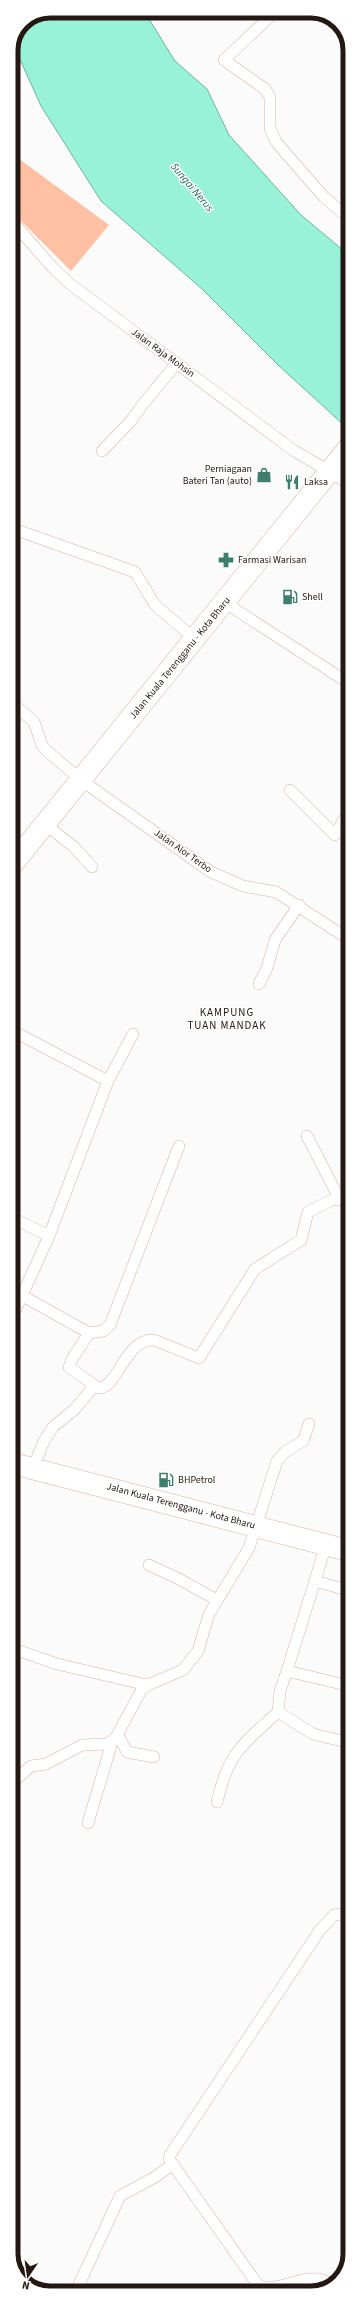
<svg xmlns="http://www.w3.org/2000/svg" width="361" height="2304" font-family="'Source Sans 3',sans-serif">
	<style>
		.green { fill: #ffc0a3 }
		.water { fill: #97f2d7; stroke: #75b19c }
		.lines { fill: none; stroke-linecap: round; stroke-linejoin: round }
		.street-casing { stroke: #d8b4a3; stroke-width: 12 }
		.highway-casing { stroke: #d8b4a3; stroke-width: 22 }
		.street { stroke: #fff; stroke-width: 11 }
		.highway { stroke: #fff; stroke-width: 21 }
		.labels { text-anchor: middle; dominant-baseline: central; stroke-width: 3; stroke-linejoin: round; paint-order: stroke }
		.street-label { font-size: 10px; fill: #251812; stroke: #fff }
		.poi-label { font-size: 10px; fill: #251812; stroke: #fff; text-anchor: start }
		.water-label { font-size: 11px; font-style: italic; fill: #1e6553; stroke: #fff }
		.neighbourhood-label { font-size: 11px; letter-spacing: 1px; fill: #251812; stroke: #fff }
		.rim { fill: none; stroke: #251812; stroke-width: 5 }
	</style>
	<rect width="100%" height="100%" fill="#fbfbfb"/>
	<polygon class="green" points="11,153 109,225 71,271 11,211"/>
	<polygon class="water" points="51,11 144,11 175,61 207,89 229,135 301,215 350,256 350,423 346,427 278,365 202,289 101,201 41,106 18,55 11,54 23,22"/>
	<g class="lines">
		<defs>
			<g id="street">
				<polyline points="276,11 224,60 265,89 270,97 270,128 276,142 324,197 350,219"/>
				<polyline points="11,220 52,267 70,284 293,450 350,484"/>
				<polyline points="102,451 130,422 143,404 177,363"/>
				<polyline points="11,528 135,572 155,605 195,639"/>
				<polyline points="224,602 350,684"/>
				<polyline points="11,702 34,722 42,745 47,751 81,780 211,872 243,886 276,892 350,940"/>
				<polyline points="290,790 335,835 350,809"/>
				<polyline points="45,824 74,847 92,867"/>
				<polyline points="259,984 267,968 275,940 299,905"/>
				<polyline points="11,1030 108,1081"/>
				<polyline points="307,1136 340,1200"/>
				<polyline points="11,1217 49,1236"/>
				<polyline points="21,1295 89,1333 103,1331 110,1325 179,1146"/>
				<polyline points="11,1320 49,1236 108,1081 133,1034"/>
				<path d="M89,1333L72,1359L69,1367L98,1388C118,1389 125,1338 154,1340L199,1358L255,1269L301,1240L308,1212L332,1200L350,1197"/>
				<polyline points="33,1468 44,1441 53,1427 75,1409 94,1386"/>
				<polyline points="326,1545 287,1671 350,1686"/>
				<polyline points="149,1565 179,1579 217,1600"/>
				<polyline points="315,1581 350,1591"/>
				<polyline points="11,1648 57,1664 147,1685"/>
				<polyline points="278,1712 313,1734 350,1743"/>
				<polyline points="118,1735 127,1752 154,1757"/>
				<polyline points="11,1784 31,1766 46,1764 82,1745 108,1744 116,1737 142,1689 150,1684 183,1670 198,1651 209,1614 249,1548 277,1461 285,1452 303,1441 309,1424"/>
				<path d="M217,1802C228,1753 242,1745 278,1712L280,1691L287,1671"/>
				<polyline points="88,1823 112,1742"/>
				<path d="M332,2284C327,2282 322,2279 317,2279C298,2276 276,2294 258,2285L169,2159L170,2155L320,1930L334,1915L350,1913"/>
				<polyline points="75,2293 120,2196 155,2177 172,2165"/>
			</g>
			<g id="highway">
				<polyline points="11,866 350,446"/>
				<polyline points="11,1463 350,1551"/>
			</g>
		</defs>
		<use href="#street" class="street-casing"/>
		<use href="#highway" class="highway-casing"/>
		<use href="#street" class="street"/>
		<use href="#highway" class="highway"/>
	</g>
	<defs>
		<symbol id="shop-bare" viewBox="-9 -9 18 18"><path d="M-5-2.5h2.3a2.7 3.5 0 0 1 5.4 0H5L5.5 6h-11ZM-1.5-2.5h3a1.5 2.3 0 0 0-3 0Z" fill="#3e7e6c" stroke="#fff" stroke-width="2.5" paint-order="stroke"/></symbol>
		<symbol id="restaurant-bare" viewBox="-9 -9 18 18"><path d="M-5-6h1v4h1v-4h1v4h1v-4h1v5L-1.5 .5V6h-2V.5L-5-1ZM5-6V6H3V1.5H1.5Q1.5-4 5-6Z" fill="#3e7e6c" stroke="#fff" stroke-width="2.5" paint-order="stroke"/></symbol>
		<symbol id="pharmacy-bare" viewBox="-9 -9 18 18"><path d="M-2-6h4v4h4v4h-4v4h-4v-4h-4v-4h4Z" fill="#3e7e6c" stroke="#fff" stroke-width="2.5" paint-order="stroke"/></symbol>
		<symbol id="fuel-bare" viewBox="-9 -9 18 18"><path d="M-5.5-6h7V0h2V4h1.3V-2.5L3-4.5l.8-.8L6-3V5H2.5V1h-1V6h-7ZM-4.2-4.7v3.2H.2V-4.7Z" fill="#3e7e6c" stroke="#fff" stroke-width="2.5" paint-order="stroke"/></symbol>
	</defs>
	<g fill-rule="evenodd">
		<use href="#shop-bare" x="253" y="464" width="22" height="22"/>
		<use href="#restaurant-bare" x="281" y="471" width="22" height="22"/>
		<use href="#pharmacy-bare" x="215" y="549" width="22" height="22"/>
		<use href="#fuel-bare" x="279" y="586" width="22" height="22"/>
		<use href="#fuel-bare" x="155" y="1469" width="22" height="22"/>
	</g>
	<g class="labels">
		<g class="street-label">
			<text transform="translate(163 353) rotate(36)">Jalan Raja Mohsin</text>
			<text transform="translate(180 658) rotate(-51)">Jalan Kuala Terengganu - Kota Bharu</text>
			<text transform="translate(183 851) rotate(35)">Jalan Alor Terbo</text>
			<text transform="translate(181 1506) rotate(15)">Jalan Kuala Terengganu - Kota Bharu</text>
		</g>
		<g class="poi-label">
			<text x="252" y="469" text-anchor="end">Perniagaan<tspan x="252" dy="12">Bateri Tan (auto)</tspan></text>
			<text x="304" y="482">Laksa</text>
			<text x="238" y="560">Farmasi Warisan</text>
			<text x="302" y="597">Shell</text>
			<text x="178" y="1480">BHPetrol</text>
		</g>
		<g class="water-label">
			<text transform="translate(192 187) rotate(50)">Sungai Nerus</text>
		</g>
		<g class="neighbourhood-label">
			<text x="227" y="1012">KAMPUNG<tspan x="227" dy="13">TUAN MANDAK</tspan></text>
		</g>
	</g>
	<path d="M0 0H361V2304H0ZM50 18H311A32 32 0 0 1 343 50V2254A32 32 0 0 1 311 2286H50A32 32 0 0 1 18 2254V50A32 32 0 0 1 50 18Z" fill="#fff" fill-rule="evenodd"/>
	<path class="rim" d="M50 18H311A32 32 0 0 1 343 50V2254A32 32 0 0 1 311 2286H50A32 32 0 0 1 18 2254V50A32 32 0 0 1 50 18Z"/>
	<g transform="translate(28 2276) rotate(193)" stroke="#ffffff" stroke-width="3" paint-order="stroke">
	<path d="M0-3L7 15L0 10L-7 15Z" fill="#251812"/>
	<text y="-6" font-size="11" font-weight="bold" text-anchor="middle" fill="#251812">N</text>
	</g>
</svg>
